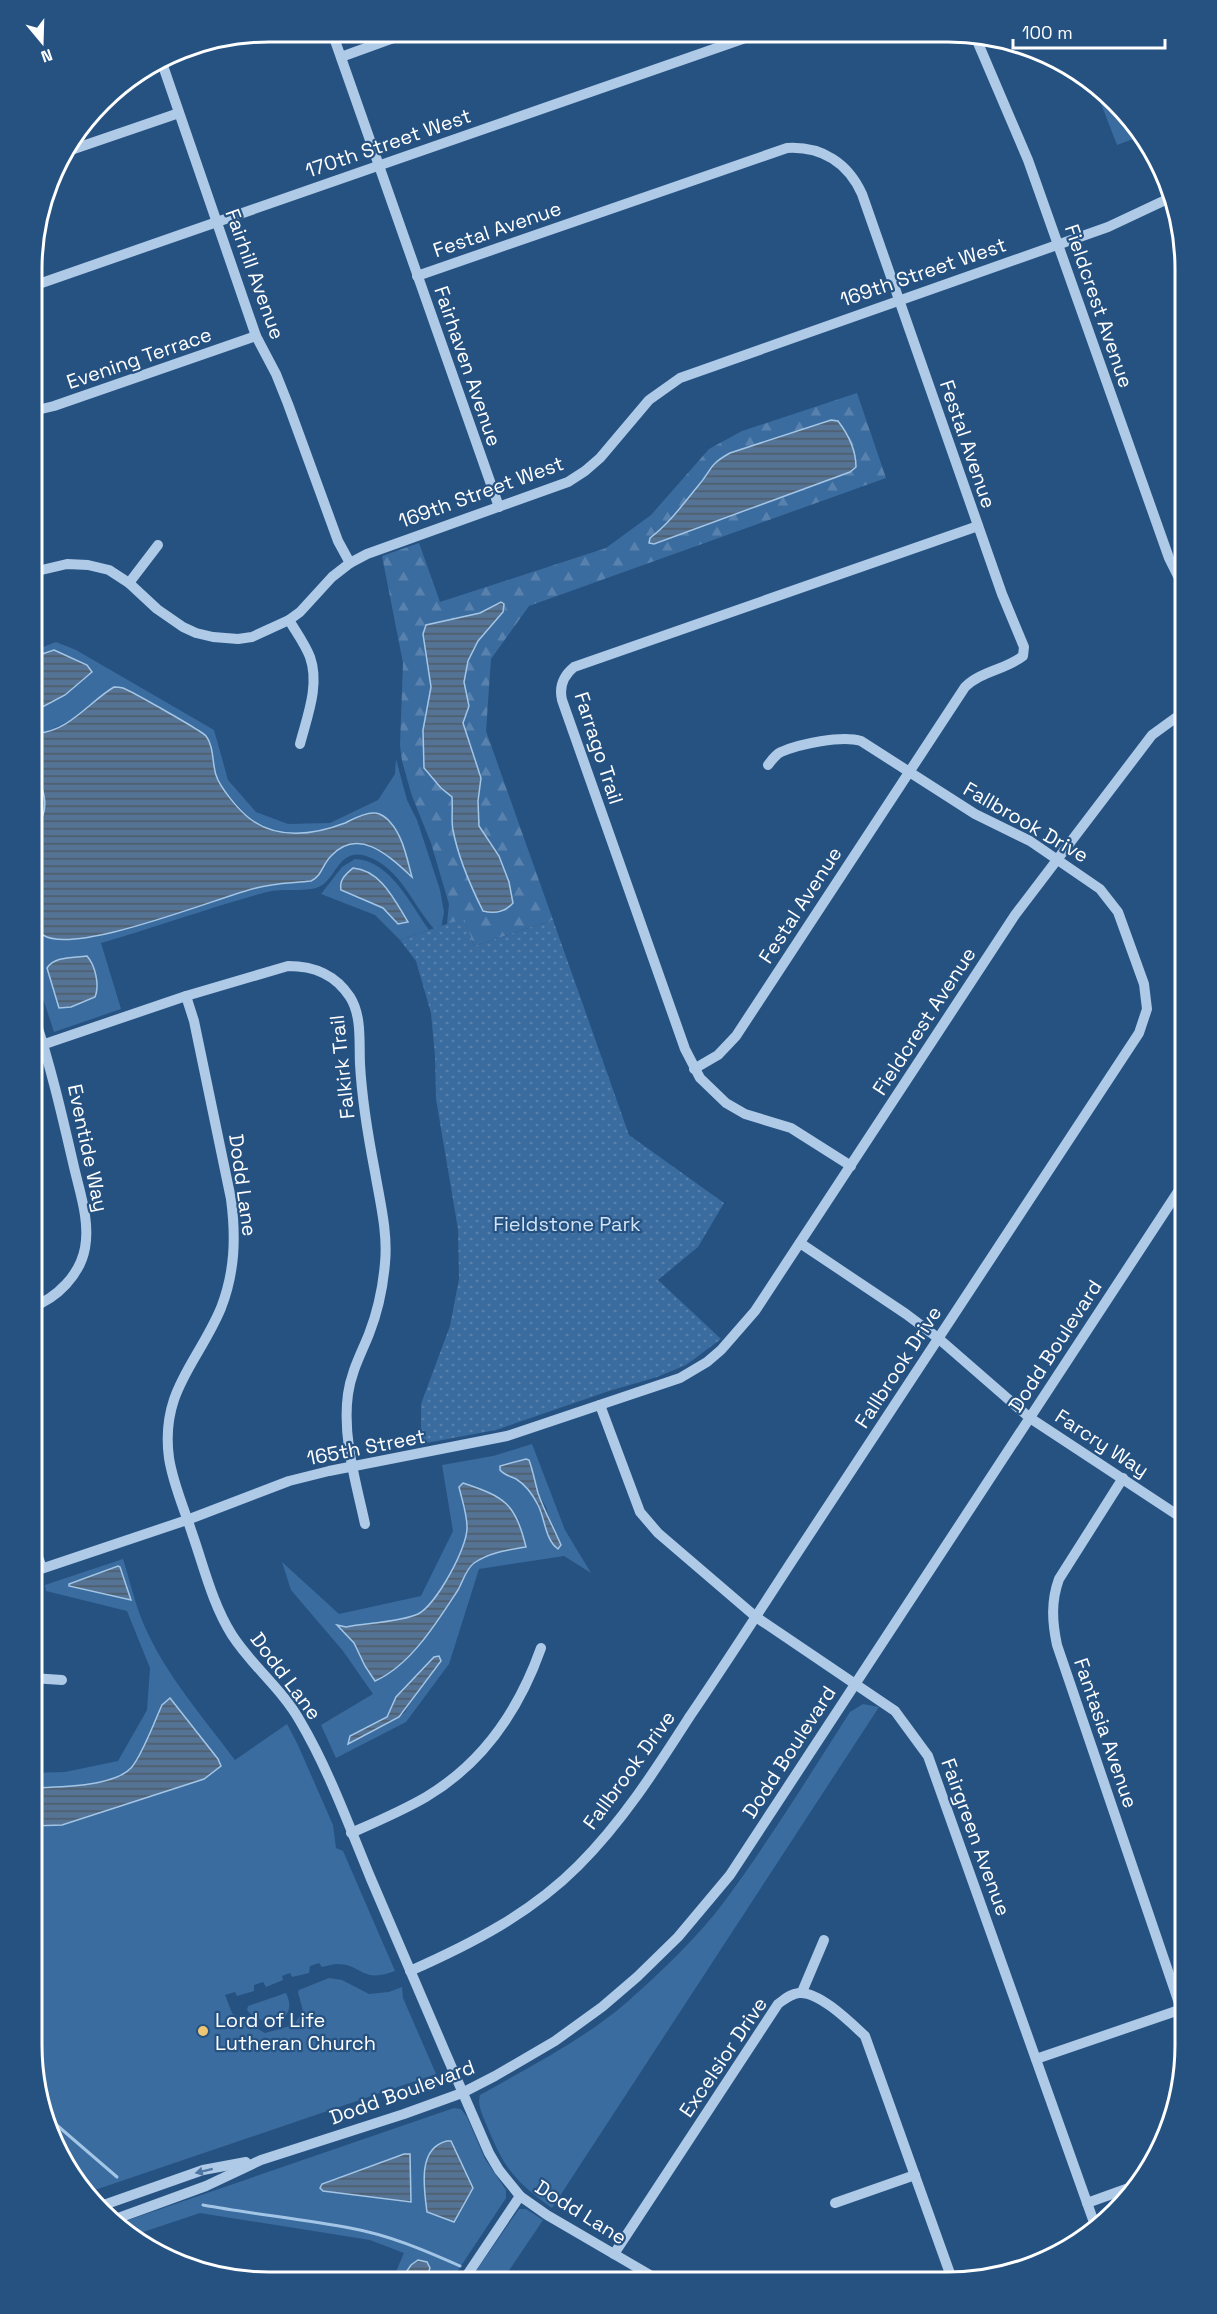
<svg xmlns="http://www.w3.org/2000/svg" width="1217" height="2314" font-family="'Space Grotesk',sans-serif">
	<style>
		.green { fill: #3b6c9f; fill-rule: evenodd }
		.forest { fill: url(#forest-firs); fill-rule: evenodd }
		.park { fill: url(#park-dots) }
		.water { fill: url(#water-rules); stroke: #a3c6e7; stroke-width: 1.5 }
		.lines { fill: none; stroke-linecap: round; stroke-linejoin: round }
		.stream { stroke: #a3c6e7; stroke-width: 3 }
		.minor { stroke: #aecae7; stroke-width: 10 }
		.oneway { fill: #4f76a0 }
		.poi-dot { fill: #efc673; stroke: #265282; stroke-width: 2 }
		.labels { text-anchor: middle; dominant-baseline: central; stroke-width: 4.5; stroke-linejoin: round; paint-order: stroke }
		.street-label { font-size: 20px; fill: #fff; stroke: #265282 }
		.park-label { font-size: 20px; fill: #d1e3f5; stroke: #265282 }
		.poi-label { font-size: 20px; fill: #fff; stroke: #265282; text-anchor: start }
		.rim { fill: none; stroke: #fff; stroke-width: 3 }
	</style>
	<defs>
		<pattern id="forest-firs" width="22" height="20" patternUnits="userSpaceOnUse" patternTransform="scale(1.5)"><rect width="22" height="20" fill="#3b6c9f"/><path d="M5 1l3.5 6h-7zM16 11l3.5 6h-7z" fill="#5882ad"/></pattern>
		<pattern id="park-dots" width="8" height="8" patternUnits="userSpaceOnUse" patternTransform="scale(1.5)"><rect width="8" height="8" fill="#3b6c9f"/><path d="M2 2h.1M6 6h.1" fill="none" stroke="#5882ad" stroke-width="1.8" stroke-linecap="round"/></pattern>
		<pattern id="water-rules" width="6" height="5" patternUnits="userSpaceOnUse" patternTransform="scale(1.5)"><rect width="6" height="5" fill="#547395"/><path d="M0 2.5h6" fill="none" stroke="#4f5c69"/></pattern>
	</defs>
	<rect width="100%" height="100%" fill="#265282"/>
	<g class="green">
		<polygon points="1093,83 1105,91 1144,135 1117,145"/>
		<path d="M56,642L76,650L214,730L228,780L256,812L288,824L330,823L378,800L395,774L396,759L407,800L417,820L440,890L444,912L441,929L436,931C413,907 401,867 366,856C337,847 336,883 316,888C300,892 283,888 267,892C211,907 157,927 101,943L121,1009L54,1032L33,968V915L36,927L95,937L258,887L311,881C322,876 322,865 330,856C350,835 374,846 393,860L390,822L374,813L326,830L304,833H281L264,826L249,818L221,787L216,776L209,744L197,728L170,716L83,712L69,721L44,733H38L33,739V651Z"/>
		<path d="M33,760C39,778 49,796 43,815L33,821V807L39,805L33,786Z"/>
		<path d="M355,859C390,860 411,905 429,930L400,940L375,915L321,894L342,867ZM353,869C382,870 393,902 405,924H398L383,908L340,884Z"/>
		<path d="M532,1444L565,1530L591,1573L564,1556L479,1569L449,1664L406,1722L336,1758L321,1725L373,1694L343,1651L291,1590L282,1562L339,1614L421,1596L453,1531L442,1465L493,1456ZM529,1460L539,1495L546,1507L554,1534L558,1538L550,1539C539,1507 536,1488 503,1473ZM459,1487L511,1508L519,1520L526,1547L493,1553L473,1563L443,1613L421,1642L392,1669L370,1672L354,1643L338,1626L346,1627C367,1623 400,1622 418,1614C436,1605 468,1547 467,1528C467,1515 462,1500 459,1487ZM439,1656L405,1712L399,1717L348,1744L350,1736L387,1717L396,1697L434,1657Z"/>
		<path d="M123,1559C130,1581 135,1604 144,1625C165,1674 203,1717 235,1760L287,1724L297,1743L333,1825L336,1848L343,1851L395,1971C360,1984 363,1964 337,1964C333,1964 327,1966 322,1967L319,1963L310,1966L309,1973L292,1977L290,1973L282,1976L283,1980L266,1987L263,1982L254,1985V1991L237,1996L235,1992L225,1995L232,2013L237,2018L265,2033L294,2025L303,2011L298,1992L299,1990L329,1978L342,1980L369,1994L389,1992L402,1987L403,1998L436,2074L86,2193L72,2177L44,2121L32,2045V1826H47L204,1779L220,1766L218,1759L170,1699L162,1705C155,1720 142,1756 131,1768C113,1787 58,1787 32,1788V1773L65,1772L118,1761L147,1710L150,1668L127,1611L46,1591L45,1585ZM118,1566L130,1600L69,1586Z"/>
		<path d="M863,1704L879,1707L552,2208C515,2182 504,2168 487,2126C483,2116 477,2105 480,2095C529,2067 583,2040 626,2003C659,1974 698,1937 724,1902C769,1841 809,1776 850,1712Z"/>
		<path d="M286,1993C301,2025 260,2028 247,2010L248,2006Z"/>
		<polygon points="454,2108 461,2109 467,2117 485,2159 506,2190 506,2198 451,2281 392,2281 404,2253 370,2240 200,2213 131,2236 114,2225"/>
		<polygon points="519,2209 526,2209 543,2220 502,2281 469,2281"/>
	</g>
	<path class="forest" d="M857,393L886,478L529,606L491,659L486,731L553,920L474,946L464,919L447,924L449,904L431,843L412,796L402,761L400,745L403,663L382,556L419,543L440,602L606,548L651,515L709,449L742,431ZM762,443L850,472L741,513L650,538C669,522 683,505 698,486C706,478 708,467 718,460C730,451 747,447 762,443ZM501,602L503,612L478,641L468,661L464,682L469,706L463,723L481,778L478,801L479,826L499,856L509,882L493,913L483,911L479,902L452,828L454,814L452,796L441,788L428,708L431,687L426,625L480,613Z"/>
	<polygon class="park" points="464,918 474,946 553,920 629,1135 724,1203 698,1247 658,1280 721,1339 686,1365 657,1377 609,1391 496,1430 421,1444 421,1404 450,1326 459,1279 458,1229 436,1099 435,1056 431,1013 416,961 400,940"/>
	<g class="water">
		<path d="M831,420L838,421C848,434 856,450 856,467L850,472L654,544L649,543L650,538C669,524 683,504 698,486C712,470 708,465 730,453Z"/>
		<path d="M501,602L504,604L503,612L478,641L468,661L464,682L469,706L463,723L481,778L478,801L479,826L499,856L509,882L513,903C505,912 495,914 483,911C471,887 458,857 453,830C451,823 453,806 452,797L441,788L424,768L423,730L431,687L423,634L426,625L480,613Z"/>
		<polygon points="54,650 87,665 92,672 65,695 33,712 33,657"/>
		<path d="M114,687C118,687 119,687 123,688C131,691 202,731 206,736C214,746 212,763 216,775C220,788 239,810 249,818C277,840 314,835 345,823C353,819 365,812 375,813C380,813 387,818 390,822C403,836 407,859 412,877C390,857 359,826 331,856C322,865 322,876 311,881C293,883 273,883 256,888C216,898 75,956 43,935C36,931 35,922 33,915V821L43,815C50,794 35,779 33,758C32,752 33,745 33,739L38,733C69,731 89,702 114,687Z"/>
		<path d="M353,868C381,870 395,901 408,922L398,924L383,908L341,890C339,880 345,875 353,868Z"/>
		<path d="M87,956C95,965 100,985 95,997L71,1007L59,1008L47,968C55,956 73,958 87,956Z"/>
		<path d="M526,1459L529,1460C533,1471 535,1482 538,1493C544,1511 554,1528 561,1545L558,1549C545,1540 545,1518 538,1505C533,1495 526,1485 516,1479C510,1476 504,1475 500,1470V1466Z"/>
		<path d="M463,1483C505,1497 515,1503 526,1547C508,1550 490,1552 474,1563C466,1569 463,1581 458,1590C437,1622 411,1665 375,1681L365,1666L354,1643L337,1625L346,1627C367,1623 401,1622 418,1614C436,1605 468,1547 467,1527C467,1514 462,1500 459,1487Z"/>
		<polygon points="118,1566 120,1567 131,1600 69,1586 69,1584"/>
		<polygon points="439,1656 441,1661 399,1717 348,1744 350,1736 387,1717 396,1697 434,1657"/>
		<path d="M170,1698L218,1759L221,1766L204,1779L62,1825L32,1826V1788C57,1787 113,1787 131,1768C142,1756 155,1720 162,1705Z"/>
		<path d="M447,2141H451L473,2188L454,2222L427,2212C424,2188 417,2148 447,2141Z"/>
		<polygon points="404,2154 410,2154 411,2202 323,2191 320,2188 322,2184"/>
		<polygon points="418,2260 427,2262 430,2268 425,2281 400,2281 411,2265"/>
	</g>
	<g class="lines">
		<g class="stream">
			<polyline points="42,2109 52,2121 117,2177"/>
			<path d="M203,2205C252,2214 302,2219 350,2228C389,2235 424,2250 460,2266"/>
		</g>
		<g class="minor">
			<polyline points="332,32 499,507"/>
			<polyline points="975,36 1028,160 1169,558 1185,590"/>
			<polyline points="341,57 410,32"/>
			<polyline points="161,60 256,336 276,374 288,404 338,541 350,563"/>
			<polyline points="65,152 179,113"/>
			<path d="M417,276L787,148C822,146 848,163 862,194L1002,594L1024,647L1023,656C1005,670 981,671 965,687L736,1036L718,1055L694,1069"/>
			<polyline points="33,286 754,35"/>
			<polyline points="33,411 54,406 256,336"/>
			<polyline points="33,572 67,564 88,565 109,570 129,583 157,609 183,627 196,633 213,637 238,639 252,637 289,620 300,612 332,577 350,563 367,554 568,482 585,471 600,458 649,400 680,378 1108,227 1174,196"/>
			<polyline points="129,583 158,545"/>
			<path d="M289,620C296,632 305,644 310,657C320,685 307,717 300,744"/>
			<path d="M186,996L194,1021L231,1199C236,1237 235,1272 221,1308C198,1363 160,1391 169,1458C173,1484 184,1508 192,1533C204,1567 212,1603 232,1635C252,1666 282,1689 300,1721C329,1770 349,1826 371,1879C410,1970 449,2062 489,2153L499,2170L520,2196L547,2215L662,2282"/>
			<path d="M33,1048L186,996L288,966C314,966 335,974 350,997C362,1016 359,1042 360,1064C362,1101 368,1136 375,1172C380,1202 388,1233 385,1263C383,1287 378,1311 369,1334C361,1354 351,1372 348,1394C342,1437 356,1482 365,1524"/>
			<path d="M851,1166L791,1128L745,1114L726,1103L700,1078L685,1049L562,700C559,687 563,676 574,667L978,526"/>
			<polyline points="800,1243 906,1314 938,1338 1030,1418 1185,1520"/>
			<path d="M32,1307C57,1298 80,1275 85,1248C90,1221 80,1193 74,1167C62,1115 50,1063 33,1013"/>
			<polyline points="600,1405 640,1512 658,1533 756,1617 895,1711 928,1756 1096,2228"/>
			<path d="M1123,1478L1059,1579C1051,1601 1052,1621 1057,1645L1181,2009"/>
			<polyline points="32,1540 42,1568"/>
			<polyline points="32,1572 187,1520 289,1481 329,1471 507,1436 680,1378 707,1362 721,1350 755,1311 1015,915 1152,735 1185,711"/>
			<polyline points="32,1678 62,1680"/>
			<path d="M351,1833C376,1822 402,1811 426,1797C483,1763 519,1710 541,1648"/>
			<path d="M410,1971C471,1944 530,1914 578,1866C623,1821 656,1769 690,1716C724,1666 757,1615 790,1564C906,1387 1022,1210 1139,1033L1147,1009L1144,984L1118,912L1100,889L1030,841L975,814L861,741C842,735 799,744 781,752C776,754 771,761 768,765"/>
			<polyline points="802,1992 824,1940"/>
			<polyline points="1036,2059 1185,2008"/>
			<polyline points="835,2203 915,2175"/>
			<polyline points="1087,2203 1140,2184"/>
			<polyline points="98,2207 203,2170 246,2162"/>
			<polyline points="110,2221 206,2186 261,2160 404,2114 462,2093 495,2076 555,2041 602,2007 637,1977 678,1937 730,1875 1185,1181"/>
			<path d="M614,2254L778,2004C785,1999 790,1994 799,1993C819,1991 851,2023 865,2036L953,2282"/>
			<polyline points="463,2281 520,2196"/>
		</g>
	</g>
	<defs><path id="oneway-solid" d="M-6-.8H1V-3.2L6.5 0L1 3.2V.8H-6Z" transform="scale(1.5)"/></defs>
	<use class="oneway" href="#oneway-solid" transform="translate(204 2171) rotate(166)"/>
	<circle class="poi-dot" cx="203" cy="2031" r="6"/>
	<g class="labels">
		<g class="street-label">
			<text transform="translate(388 143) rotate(-19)">170th Street West</text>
			<text transform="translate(497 229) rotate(-19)">Festal Avenue</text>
			<text transform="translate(923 272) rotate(-19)">169th Street West</text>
			<text transform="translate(255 274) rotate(70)">Fairhill Avenue</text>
			<text transform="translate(1099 306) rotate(71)">Fieldcrest Avenue</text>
			<text transform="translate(139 358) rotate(-19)">Evening Terrace</text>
			<text transform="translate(468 366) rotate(71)">Fairhaven Avenue</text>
			<text transform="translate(968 444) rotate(71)">Festal Avenue</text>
			<text transform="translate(481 492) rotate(-20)">169th Street West</text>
			<text transform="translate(599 748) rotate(72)">Farrago Trail</text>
			<text transform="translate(1026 822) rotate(30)">Fallbrook Drive</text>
			<text transform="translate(800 905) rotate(-57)">Festal Avenue</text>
			<text transform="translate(924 1021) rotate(-57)">Fieldcrest Avenue</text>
			<text transform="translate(342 1067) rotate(-96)">Falkirk Trail</text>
			<text transform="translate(88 1148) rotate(78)">Eventide Way</text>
			<text transform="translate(243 1185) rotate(82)">Dodd Lane</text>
			<text transform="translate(1055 1346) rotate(-57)">Dodd Boulevard</text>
			<text transform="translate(898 1367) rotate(-57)">Fallbrook Drive</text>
			<text transform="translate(1102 1443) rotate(33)">Farcry Way</text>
			<text transform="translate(366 1447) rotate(-11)">165th Street</text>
			<text transform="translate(286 1676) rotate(53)">Dodd Lane</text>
			<text transform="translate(1106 1733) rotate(71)">Fantasia Avenue</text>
			<text transform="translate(789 1752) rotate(-57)">Dodd Boulevard</text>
			<text transform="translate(629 1770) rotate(-54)">Fallbrook Drive</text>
			<text transform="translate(976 1837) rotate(70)">Fairgreen Avenue</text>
			<text transform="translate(723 2057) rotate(-56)">Excelsior Drive</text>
			<text transform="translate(402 2092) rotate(-20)">Dodd Boulevard</text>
			<text transform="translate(581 2212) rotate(32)">Dodd Lane</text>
		</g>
		<g class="park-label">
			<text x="567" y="1224">Fieldstone Park</text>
		</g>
		<g class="poi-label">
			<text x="215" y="2020">Lord of Life<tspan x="215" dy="23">Lutheran Church</tspan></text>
		</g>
	</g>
	<path d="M0 0H1217V2314H0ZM269 42H948A227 227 0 0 1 1175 269V2045A227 227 0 0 1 948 2272H269A227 227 0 0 1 42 2045V269A227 227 0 0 1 269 42Z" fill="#265282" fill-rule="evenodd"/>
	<path class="rim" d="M269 42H948A227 227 0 0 1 1175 269V2045A227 227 0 0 1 948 2272H269A227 227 0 0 1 42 2045V269A227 227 0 0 1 269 42Z"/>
	<g transform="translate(42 42) rotate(161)" stroke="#265282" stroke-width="4.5" paint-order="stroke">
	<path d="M0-4.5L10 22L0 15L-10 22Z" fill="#ffffff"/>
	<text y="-9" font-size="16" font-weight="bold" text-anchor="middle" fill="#ffffff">N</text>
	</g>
	<path d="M1013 39v9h152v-9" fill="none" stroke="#ffffff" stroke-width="3"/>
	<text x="1022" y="39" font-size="18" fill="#ffffff" stroke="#265282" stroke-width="4.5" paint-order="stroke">100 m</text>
</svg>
